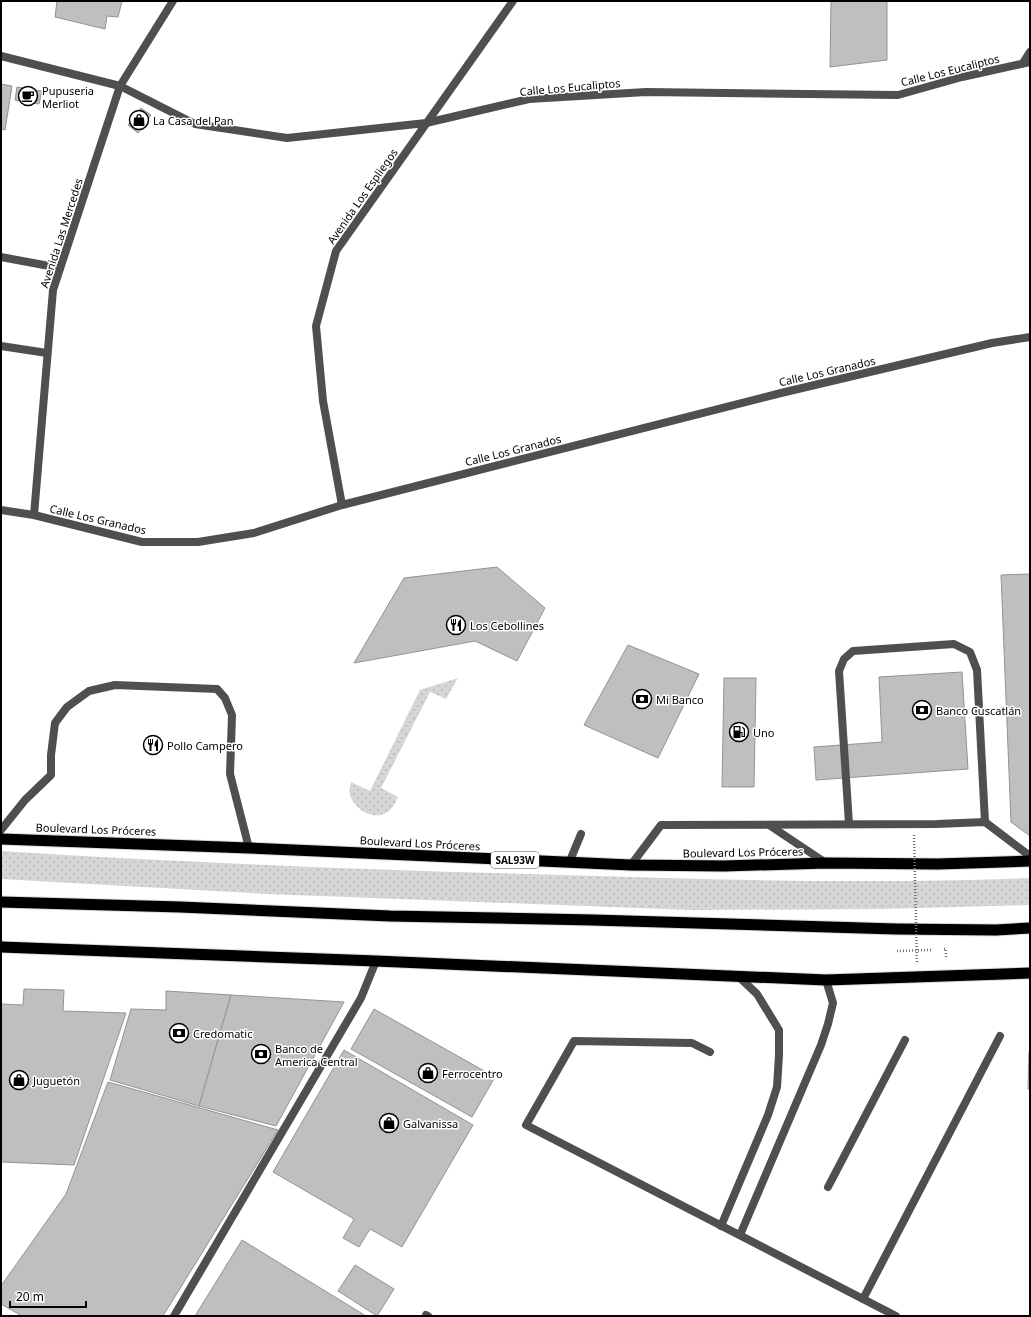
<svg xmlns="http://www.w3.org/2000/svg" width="1031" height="1317" font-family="'Noto Sans',sans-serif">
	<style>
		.grass { fill: url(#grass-dots) }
		.building { fill: #bfbfbf; stroke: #939393 }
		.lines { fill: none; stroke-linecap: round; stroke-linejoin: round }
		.trunk-casing { stroke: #dbdbdb; stroke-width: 13 }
		.path { stroke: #717171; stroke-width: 2.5; stroke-dasharray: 1 2; stroke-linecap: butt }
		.service { stroke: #4f4f4f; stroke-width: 8 }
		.minor { stroke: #4f4f4f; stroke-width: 8 }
		.tertiary { stroke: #4f4f4f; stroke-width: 8 }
		.trunk { stroke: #000; stroke-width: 11 }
		.path-bridge { stroke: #717171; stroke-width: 2.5; stroke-dasharray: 1 2; stroke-linecap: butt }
		.labels { text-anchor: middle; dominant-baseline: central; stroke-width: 3; stroke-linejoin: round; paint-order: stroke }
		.shield { fill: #fff; stroke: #4c4c4c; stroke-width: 1 }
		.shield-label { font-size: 10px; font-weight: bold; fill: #000 }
		.street-label { font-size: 11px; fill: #000; stroke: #fff }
		.poi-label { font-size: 11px; fill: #000; stroke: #fff; text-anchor: start }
	</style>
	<defs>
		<pattern id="grass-dots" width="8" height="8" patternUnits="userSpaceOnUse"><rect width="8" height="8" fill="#d6d6d6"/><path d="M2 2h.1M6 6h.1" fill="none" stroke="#b6b6b6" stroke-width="1.8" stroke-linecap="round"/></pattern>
	</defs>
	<rect width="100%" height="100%" fill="#fff"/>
	<g class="grass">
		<path d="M458,678L446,699L430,692L381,788L398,797C396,801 394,806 392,808C378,824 355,811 350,795C349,791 350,786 351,782L370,791L420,690Z"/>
		<path d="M1,851C189,863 376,870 564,875C720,880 875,884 1030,878V905L884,909L690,910L268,894L1,879Z"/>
	</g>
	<g class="building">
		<polygon points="57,1 122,1 118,17 107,16 105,29 55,17"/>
		<polygon points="831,1 887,1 887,60 830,67"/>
		<polygon points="1,84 12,86 5,130 1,129"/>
		<polygon points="17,87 42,91 39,104 15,100"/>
		<polygon points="141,108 151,115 138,133 128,125"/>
		<polygon points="497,567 545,608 517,661 475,641 354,663 404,578"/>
		<polygon points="1030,574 1030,836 1011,822 1001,575"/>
		<polygon points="628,645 699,674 658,758 584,725"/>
		<polygon points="962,672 968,769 816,780 814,747 882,742 879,677"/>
		<polygon points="724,678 756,678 754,787 722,787"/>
		<polygon points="24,989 64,990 63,1011 126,1013 74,1165 1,1162 1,1004 23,1005"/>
		<polygon points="166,991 231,995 199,1106 110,1080 131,1009 166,1010"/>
		<polygon points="231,995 344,1002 276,1126 199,1106"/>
		<polygon points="374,1009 495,1077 472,1117 351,1049"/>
		<polygon points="344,1050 473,1125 402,1247 370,1229 359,1247 343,1238 354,1219 273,1172"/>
		<polygon points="1029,1051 1030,1051 1030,1089 1028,1089"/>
		<polygon points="108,1082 278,1130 163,1316 22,1316 1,1304 1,1286 66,1194"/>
		<polygon points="242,1240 366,1316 195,1316"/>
		<polygon points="355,1265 394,1289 377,1316 338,1291"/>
	</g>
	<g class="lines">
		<defs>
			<g id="trunk">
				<polyline points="1,839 249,848 631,865 724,866 826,863 938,864 1030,861"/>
				<polyline points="1,902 180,907 390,916 593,920 896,929 996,930 1030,928"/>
				<polyline points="1,947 376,961 826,980 1030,973"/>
			</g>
		</defs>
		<use href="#trunk" class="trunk-casing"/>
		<g class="path">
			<polyline points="944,949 946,949 946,959"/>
			<polyline points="897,951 931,950"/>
		</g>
		<g class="service">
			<polyline points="849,824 839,671 844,659 853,651 954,644 970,652 977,670 985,822"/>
			<polyline points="769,825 826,863"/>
			<polyline points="1,830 25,800 51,775 51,755 55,723 67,707 89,691 115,685 217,689 225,698 232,715 230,774 249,848"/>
			<polyline points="569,863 581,834"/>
			<polyline points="631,865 661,825 937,824 985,822 1030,856"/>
			<polyline points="710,1052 692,1043 574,1041 526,1125 896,1316"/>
			<polyline points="828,1187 905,1040"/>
			<polyline points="721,1226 768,1115 777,1087 779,1055 779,1030 757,994 739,977"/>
			<polyline points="740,1235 821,1045 828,1024 833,1003 826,980"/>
			<polyline points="863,1299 1000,1036"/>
			<polyline points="426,1315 428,1316"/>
			<polyline points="174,1316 361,998 376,961"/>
		</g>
		<g class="minor">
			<polyline points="1,56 120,86 195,124 287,138 426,123 529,99 646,92 898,95 962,77 1030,62"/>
			<polyline points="1023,63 1030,52"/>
			<polyline points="1,257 60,268"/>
			<polyline points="1,346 47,353"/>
			<polyline points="342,505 323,401 316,326 336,251 513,1"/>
		</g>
		<g class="tertiary">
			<polyline points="1,510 34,515 142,542 198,542 254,533 342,505 781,393 992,343 1030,337"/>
			<polyline points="34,515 53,290 120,86 173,1"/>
		</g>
		<use href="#trunk" class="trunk"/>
		<polyline class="path-bridge" points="914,835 917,963"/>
	</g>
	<defs>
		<symbol id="cafe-ring" viewBox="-11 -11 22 22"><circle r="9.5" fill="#fff" stroke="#000" stroke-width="1.5"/><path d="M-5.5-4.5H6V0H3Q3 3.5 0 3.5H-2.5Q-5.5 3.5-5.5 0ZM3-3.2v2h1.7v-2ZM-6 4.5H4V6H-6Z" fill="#000"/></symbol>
		<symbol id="shop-ring" viewBox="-11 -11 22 22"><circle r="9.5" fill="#fff" stroke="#000" stroke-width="1.5"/><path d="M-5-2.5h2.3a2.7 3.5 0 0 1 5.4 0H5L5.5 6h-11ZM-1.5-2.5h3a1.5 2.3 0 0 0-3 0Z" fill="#000"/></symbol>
		<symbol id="restaurant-ring" viewBox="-11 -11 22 22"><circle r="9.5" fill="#fff" stroke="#000" stroke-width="1.5"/><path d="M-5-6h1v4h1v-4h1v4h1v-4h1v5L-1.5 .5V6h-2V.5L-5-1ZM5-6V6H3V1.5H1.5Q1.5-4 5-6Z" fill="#000"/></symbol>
		<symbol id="bank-ring" viewBox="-11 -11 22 22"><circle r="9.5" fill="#fff" stroke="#000" stroke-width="1.5"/><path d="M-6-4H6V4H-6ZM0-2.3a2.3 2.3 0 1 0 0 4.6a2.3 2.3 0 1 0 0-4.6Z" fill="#000"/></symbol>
		<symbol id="fuel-ring" viewBox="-11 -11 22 22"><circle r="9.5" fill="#fff" stroke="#000" stroke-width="1.5"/><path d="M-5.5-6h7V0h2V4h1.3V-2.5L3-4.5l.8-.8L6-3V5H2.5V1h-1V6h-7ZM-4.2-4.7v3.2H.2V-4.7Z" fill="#000"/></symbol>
	</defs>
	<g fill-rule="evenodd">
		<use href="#cafe-ring" x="17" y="85" width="22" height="22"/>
		<use href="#shop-ring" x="128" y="109" width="22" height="22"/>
		<use href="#restaurant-ring" x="445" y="614" width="22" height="22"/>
		<use href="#bank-ring" x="631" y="688" width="22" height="22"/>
		<use href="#bank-ring" x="911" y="699" width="22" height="22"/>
		<use href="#fuel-ring" x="728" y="721" width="22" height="22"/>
		<use href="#restaurant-ring" x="142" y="734" width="22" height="22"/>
		<use href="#bank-ring" x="168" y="1022" width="22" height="22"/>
		<use href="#bank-ring" x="250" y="1043" width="22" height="22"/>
		<use href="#shop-ring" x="417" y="1062" width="22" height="22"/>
		<use href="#shop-ring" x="8" y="1069" width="22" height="22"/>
		<use href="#shop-ring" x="378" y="1112" width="22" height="22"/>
	</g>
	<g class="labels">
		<rect class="shield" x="491" y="852" width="48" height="16" rx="3"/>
		<g class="shield-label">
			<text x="515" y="860">SAL93W</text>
		</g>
		<g class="street-label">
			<text transform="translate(950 70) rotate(-14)">Calle Los Eucaliptos</text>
			<text transform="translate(570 87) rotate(-5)">Calle Los Eucaliptos</text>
			<text transform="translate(362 196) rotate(-55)">Avenida Los Espliegos</text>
			<text transform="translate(61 233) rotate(-72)">Avenida Las Mercedes</text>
			<text transform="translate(827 371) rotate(-13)">Calle Los Granados</text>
			<text transform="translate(513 450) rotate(-14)">Calle Los Granados</text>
			<text transform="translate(98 519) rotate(13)">Calle Los Granados</text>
			<text transform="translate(96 829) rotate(2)">Boulevard Los Próceres</text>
			<text transform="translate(420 843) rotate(3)">Boulevard Los Próceres</text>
			<text transform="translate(743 852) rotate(-1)">Boulevard Los Próceres</text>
		</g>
		<g class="poi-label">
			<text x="42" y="90">Pupuseria<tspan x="42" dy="13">Merliot</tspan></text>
			<text x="153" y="120">La Casa del Pan</text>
			<text x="470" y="625">Los Cebollines</text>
			<text x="656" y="699">Mi Banco</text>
			<text x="936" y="710">Banco Cuscatlán</text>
			<text x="753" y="732">Uno</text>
			<text x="167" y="745">Pollo Campero</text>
			<text x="193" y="1033">Credomatic</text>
			<text x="275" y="1048">Banco de<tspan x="275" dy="13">America Central</tspan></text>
			<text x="442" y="1073">Ferrocentro</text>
			<text x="33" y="1080">Juguetón</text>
			<text x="403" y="1123">Galvanissa</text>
		</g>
	</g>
	<rect width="1031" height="1317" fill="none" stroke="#000000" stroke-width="4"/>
	<path d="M10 1301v6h76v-6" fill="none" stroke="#000000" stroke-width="2"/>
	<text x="16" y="1301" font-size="12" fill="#000000" stroke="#ffffff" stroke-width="3" paint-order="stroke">20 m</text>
</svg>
